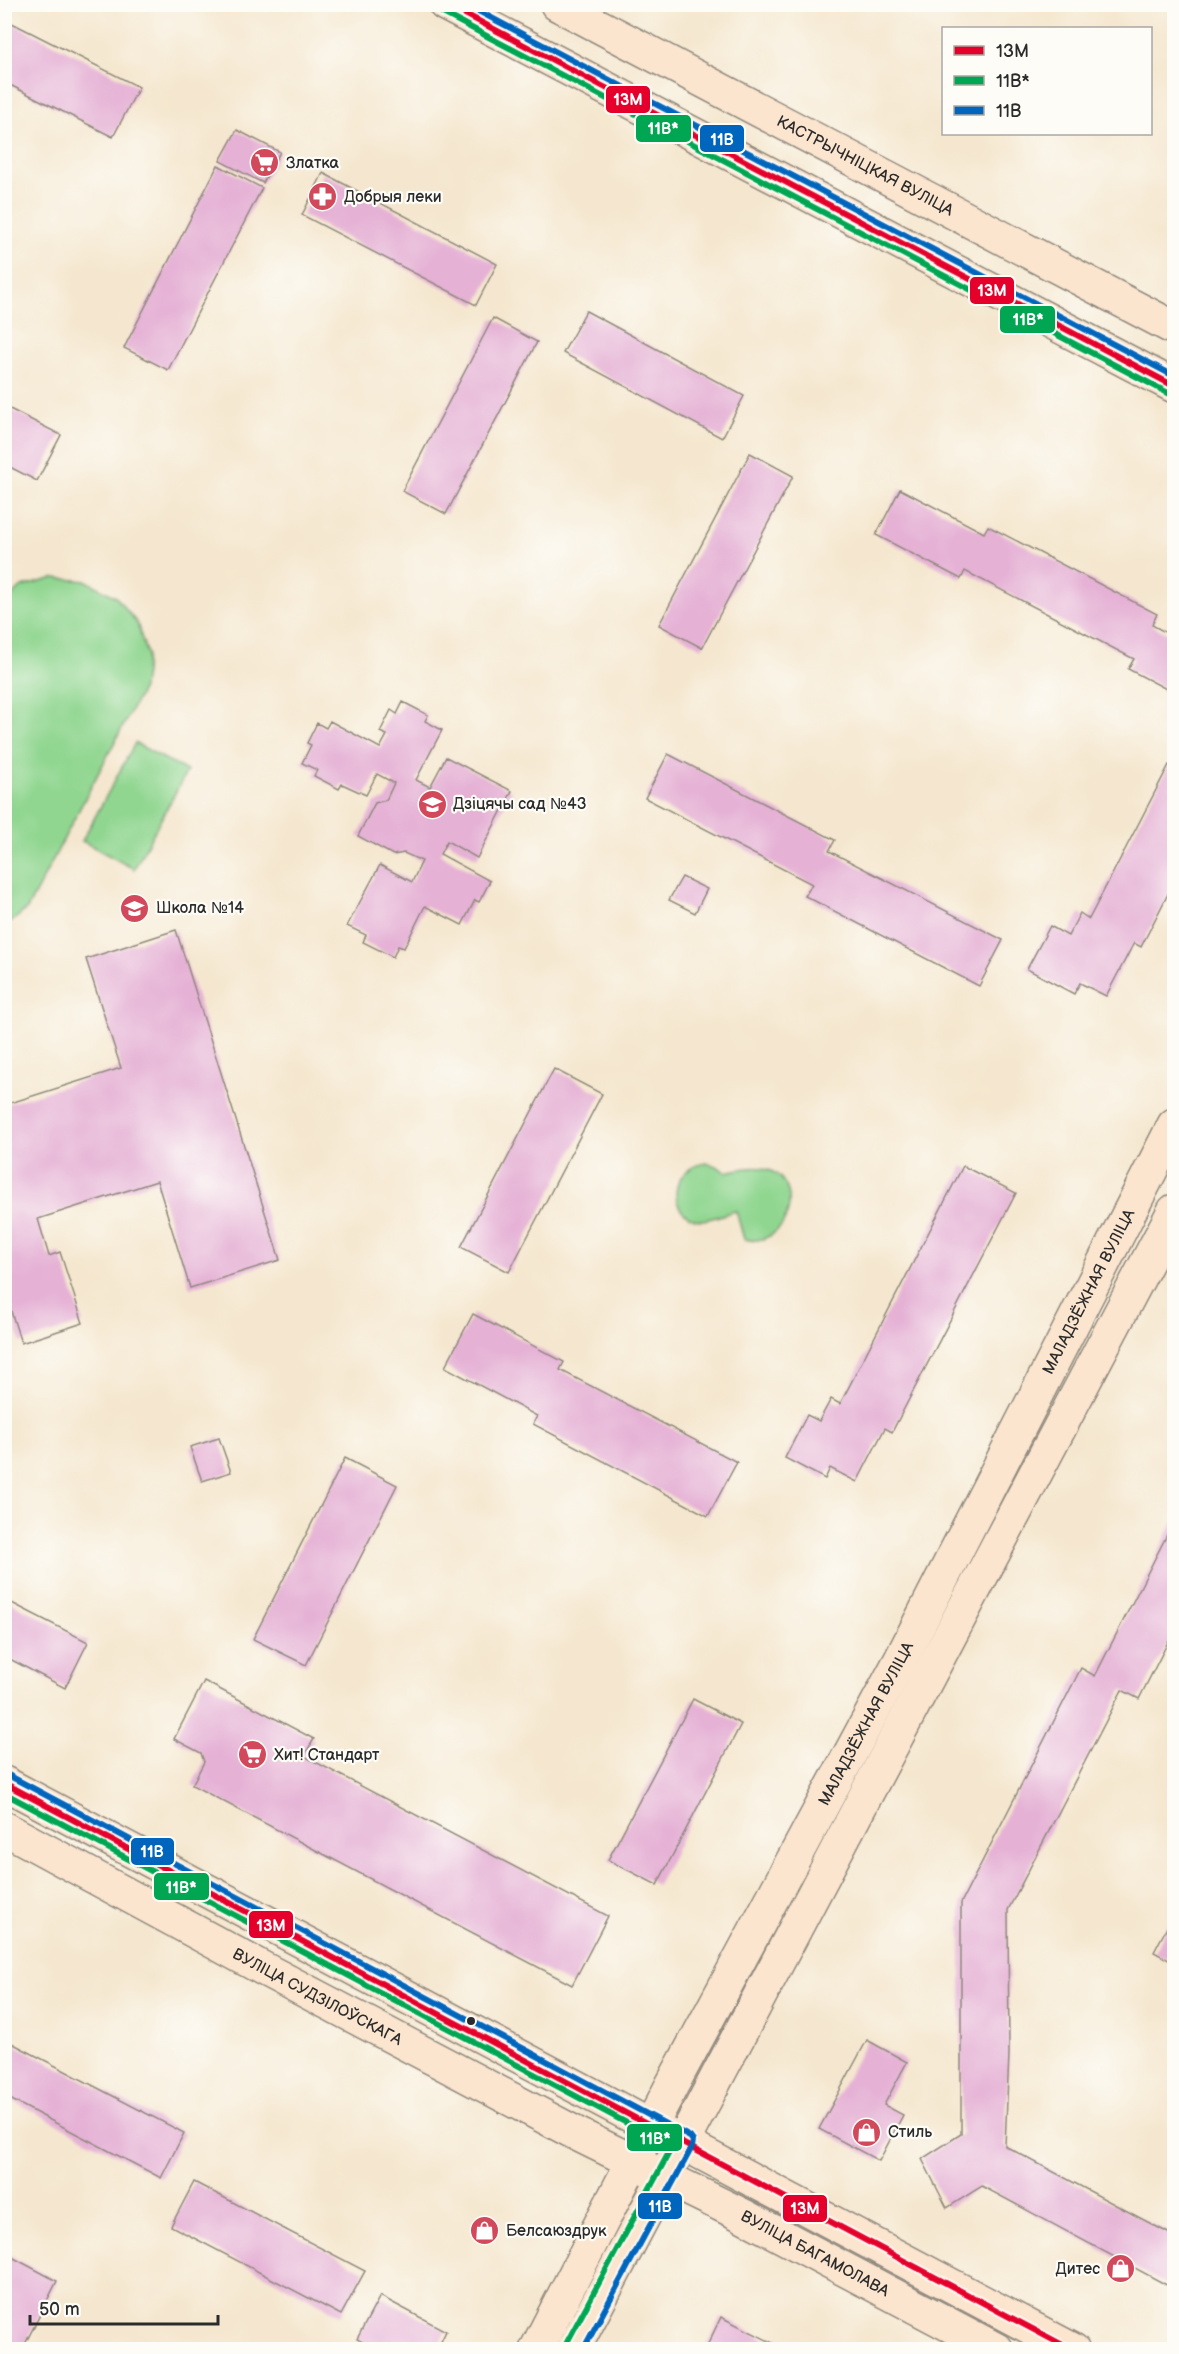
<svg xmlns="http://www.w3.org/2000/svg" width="1179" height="2354" font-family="'Balsamiq Sans',sans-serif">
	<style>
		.green { fill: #90d690; stroke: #5e805e; stroke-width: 1.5 }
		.building { fill: #e5b1d5 }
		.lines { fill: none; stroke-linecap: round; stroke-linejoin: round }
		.secondary-casing { stroke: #90897d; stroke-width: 36 }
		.secondary { stroke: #fbe5cf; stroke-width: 33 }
		.bus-1-casing { stroke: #fdfcf7; stroke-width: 10 }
		.bus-2-casing { stroke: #fdfcf7; stroke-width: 10 }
		.bus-3-casing { stroke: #fdfcf7; stroke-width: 10 }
		.bus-1 { stroke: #e4002b; stroke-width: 6 }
		.bus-2 { stroke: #00a651; stroke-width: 6 }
		.bus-3 { stroke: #0065bd; stroke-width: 6 }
		.bus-dot { fill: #2b2b2b; stroke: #fdfcf7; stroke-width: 2 }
		.labels { text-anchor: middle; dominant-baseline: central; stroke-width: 4.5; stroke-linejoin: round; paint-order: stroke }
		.poi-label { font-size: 16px; fill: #2b2b2b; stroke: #fdfcf7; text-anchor: start }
		.street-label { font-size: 16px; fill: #2b2b2b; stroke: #fdfcf7 }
		.line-badge { stroke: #fdfcf7; stroke-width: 2 }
		.badge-label { font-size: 16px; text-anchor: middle; font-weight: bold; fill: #fff }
	</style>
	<rect width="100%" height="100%" fill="#fdfcf7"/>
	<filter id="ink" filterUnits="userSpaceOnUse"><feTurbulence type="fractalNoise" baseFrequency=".0167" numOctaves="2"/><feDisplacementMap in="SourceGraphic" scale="12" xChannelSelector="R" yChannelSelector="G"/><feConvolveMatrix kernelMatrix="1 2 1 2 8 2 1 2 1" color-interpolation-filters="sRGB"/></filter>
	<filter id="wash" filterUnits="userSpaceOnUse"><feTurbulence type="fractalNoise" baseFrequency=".008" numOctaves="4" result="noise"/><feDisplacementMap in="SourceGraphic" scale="24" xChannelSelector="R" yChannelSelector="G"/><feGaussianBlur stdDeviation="1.35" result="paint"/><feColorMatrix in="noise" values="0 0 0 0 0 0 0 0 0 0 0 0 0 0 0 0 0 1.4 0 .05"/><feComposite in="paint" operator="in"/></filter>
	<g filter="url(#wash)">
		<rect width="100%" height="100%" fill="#f5e7cf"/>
		<g class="green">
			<polygon points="54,578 87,581 116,597 137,623 147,655 143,688 27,909 5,927 5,602 22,587"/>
			<polygon points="135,743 187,771 134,869 82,841"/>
			<path d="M706,1163L717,1166L725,1172C737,1170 750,1166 762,1168C809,1178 790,1250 744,1239L736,1211C725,1213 710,1221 699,1220C668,1215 667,1169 706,1163Z"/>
		</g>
		<g id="blocks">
			<g class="building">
				<polygon points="4,19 139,87 113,137 4,82"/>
				<polygon points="237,130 280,152 263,183 220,161"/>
				<polygon points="218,165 262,188 168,370 124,348"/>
				<polygon points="323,173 497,264 476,305 302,215"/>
				<polygon points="586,311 744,396 722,438 563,353"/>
				<polygon points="493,318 537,342 446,514 402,491"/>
				<polygon points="4,406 61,435 37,481 4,464"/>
				<polygon points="750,453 793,476 702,648 659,625"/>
				<polygon points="900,489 984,533 988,526 1157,614 1152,625 1174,637 1174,693 1128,669 1134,659 965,571 961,579 876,535"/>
				<polygon points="403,702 428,715 425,721 442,730 416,780 430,787 446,757 512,791 477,858 447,841 440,854 490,881 479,902 475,900 462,925 425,906 404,948 398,946 393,957 363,942 366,935 347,926 380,865 412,882 422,861 404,853 393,855 358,836 375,803 386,800 394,783 377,774 366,795 342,784 339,789 314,776 317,770 302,763 311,745 307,743 317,723 326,728 330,721 380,748 387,735 380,732 391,710 397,714"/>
				<polygon points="668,754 835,840 829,851 1003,940 979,986 805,896 812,884 645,798"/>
				<polygon points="1169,765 1174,767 1174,882 1141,947 1134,943 1106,996 1080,983 1074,994 1027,969 1050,926 1068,936 1080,913 1089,919"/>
				<polygon points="682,877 707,889 695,913 669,900"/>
				<polygon points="176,930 280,1260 190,1288 157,1181 38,1219 49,1256 60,1252 83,1323 21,1343 4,1289 4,1105 121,1068 86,959"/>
				<polygon points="554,1069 602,1094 509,1272 461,1247"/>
				<polygon points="963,1166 1016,1193 892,1432 885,1428 857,1482 830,1468 825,1479 785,1458 807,1415 819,1421 831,1399 840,1404"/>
				<polygon points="473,1314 564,1362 560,1370 737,1462 708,1516 533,1424 537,1416 445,1367"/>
				<polygon points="219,1438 231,1472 202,1481 190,1447"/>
				<polygon points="345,1458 397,1485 306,1665 253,1639"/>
				<polygon points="1174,1521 1174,1630 1139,1699 1122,1690 1008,1910 1009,2054 1005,2146 1174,2236 1174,2289 982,2186 947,2208 922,2159 961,2134 961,1903 1081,1668 1095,1676"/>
				<polygon points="4,1599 88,1642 65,1688 4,1656"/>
				<polygon points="204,1681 314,1739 304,1756 608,1916 572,1985 192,1785 204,1762 201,1753 174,1739"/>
				<polygon points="693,1699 741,1724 657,1885 608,1860"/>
				<polygon points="1174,1914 1174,1963 1154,1952"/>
				<polygon points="4,2039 184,2133 161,2178 4,2096"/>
				<polygon points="867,2040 907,2062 884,2105 903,2115 879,2161 819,2129"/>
				<polygon points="194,2182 365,2271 341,2315 171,2226"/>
				<polygon points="481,2223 494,2228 489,2239 477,2233"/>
				<polygon points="10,2256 57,2281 22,2350 5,2350 5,2266"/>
				<polygon points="380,2296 446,2331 437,2350 371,2350 372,2347 357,2339"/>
				<polygon points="721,2317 787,2350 705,2350"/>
			</g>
		</g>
	</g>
	<g filter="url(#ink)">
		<use href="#blocks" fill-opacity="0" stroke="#90897d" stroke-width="1.5"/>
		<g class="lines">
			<defs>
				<g id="secondary">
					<polyline points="445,4 1174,386"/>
					<path id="s1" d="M557,4L1174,328"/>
					<polyline points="4,1783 1073,2350"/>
					<path id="s2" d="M4,1828L264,1969L579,2135L744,2216L997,2350"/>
					<path id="s3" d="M536,2350L672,2085L900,1661L1174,1125"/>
					<polyline points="573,2350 1174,1211"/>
				</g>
			</defs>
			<use href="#secondary" class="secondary-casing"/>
			<use href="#secondary" class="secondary"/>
			<defs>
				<g id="bus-1">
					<polyline points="446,4 1174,386"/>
					<polyline points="4,1783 1072,2350"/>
				</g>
				<g id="bus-2">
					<polyline points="441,12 1170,394"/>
					<polyline points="4,1793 672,2147 565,2346"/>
				</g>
				<g id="bus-3">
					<polyline points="465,4 1174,376"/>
					<polyline points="8,1775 690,2137 693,2141 692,2147 583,2350"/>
				</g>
			</defs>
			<use href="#bus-1" class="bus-1-casing"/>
			<use href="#bus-2" class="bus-2-casing"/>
			<use href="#bus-3" class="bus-3-casing"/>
			<use href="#bus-1" class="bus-1"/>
			<use href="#bus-2" class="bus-2"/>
			<use href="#bus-3" class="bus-3"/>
		</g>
	</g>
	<defs>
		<symbol id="supermarket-disc" viewBox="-11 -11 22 22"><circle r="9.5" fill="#d1495b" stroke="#fdfcf7"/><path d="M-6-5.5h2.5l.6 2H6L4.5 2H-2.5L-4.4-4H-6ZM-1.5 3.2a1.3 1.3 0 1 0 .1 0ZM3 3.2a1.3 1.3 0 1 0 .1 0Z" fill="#fff"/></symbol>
		<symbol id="pharmacy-disc" viewBox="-11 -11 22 22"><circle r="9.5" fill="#d1495b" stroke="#fdfcf7"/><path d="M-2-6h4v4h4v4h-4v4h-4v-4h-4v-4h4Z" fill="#fff"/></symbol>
		<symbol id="school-disc" viewBox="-11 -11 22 22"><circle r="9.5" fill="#d1495b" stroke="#fdfcf7"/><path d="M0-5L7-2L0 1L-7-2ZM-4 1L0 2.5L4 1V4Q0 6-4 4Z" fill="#fff"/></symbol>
		<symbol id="shop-disc" viewBox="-11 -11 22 22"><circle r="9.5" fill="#d1495b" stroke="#fdfcf7"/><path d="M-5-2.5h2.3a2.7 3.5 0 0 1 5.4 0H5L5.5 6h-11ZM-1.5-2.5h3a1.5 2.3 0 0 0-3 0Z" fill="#fff"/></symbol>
	</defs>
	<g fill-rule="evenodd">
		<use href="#supermarket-disc" x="248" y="146" width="33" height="33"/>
		<use href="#pharmacy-disc" x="306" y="180" width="33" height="33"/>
		<use href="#school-disc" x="416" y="788" width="33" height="33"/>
		<use href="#school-disc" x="118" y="892" width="33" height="33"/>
		<use href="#supermarket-disc" x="236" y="1738" width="33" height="33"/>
		<use href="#shop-disc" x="850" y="2116" width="33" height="33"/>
		<use href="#shop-disc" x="468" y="2214" width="33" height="33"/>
		<use href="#shop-disc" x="1104" y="2252" width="33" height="33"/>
	</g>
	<circle class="bus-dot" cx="471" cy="2021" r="5"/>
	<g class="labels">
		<g class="poi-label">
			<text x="286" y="163">Златка</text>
			<text x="344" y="197">Добрыя леки</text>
			<text x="453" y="804">Дзіцячы сад №43</text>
			<text x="156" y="908">Школа №14</text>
			<text x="274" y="1755">Хит! Стандарт</text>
			<text x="888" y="2132">Стиль</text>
			<text x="506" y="2231">Белсаюздрук</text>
			<text x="1100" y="2269" text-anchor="end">Дитес</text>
		</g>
		<g class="street-label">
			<text stroke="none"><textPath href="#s1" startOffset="348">КАСТРЫЧНІЦКАЯ ВУЛІЦА</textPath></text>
			<text stroke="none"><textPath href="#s3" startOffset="1194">МАЛАДЗЁЖНАЯ ВУЛІЦА</textPath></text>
			<text stroke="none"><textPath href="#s3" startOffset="708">МАЛАДЗЁЖНАЯ ВУЛІЦА</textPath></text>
			<text stroke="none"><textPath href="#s2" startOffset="356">ВУЛІЦА СУДЗІЛОЎСКАГА</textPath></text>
			<text stroke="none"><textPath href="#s2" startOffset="916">ВУЛІЦА БАГАМОЛАВА</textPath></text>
		</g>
	</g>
	<g class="line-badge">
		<rect x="605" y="85" width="46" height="29" rx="6" fill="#e4002b"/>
		<rect x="635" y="114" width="57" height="29" rx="6" fill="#00a651"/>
		<rect x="699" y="124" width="46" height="29" rx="6" fill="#0065bd"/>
		<rect x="969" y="276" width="46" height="29" rx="6" fill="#e4002b"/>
		<rect x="999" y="305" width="57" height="29" rx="6" fill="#00a651"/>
		<rect x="130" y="1837" width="45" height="29" rx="6" fill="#0065bd"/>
		<rect x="153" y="1872" width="57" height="29" rx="6" fill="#00a651"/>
		<rect x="248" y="1910" width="46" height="29" rx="6" fill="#e4002b"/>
		<rect x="626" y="2123" width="57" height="29" rx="6" fill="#00a651"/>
		<rect x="637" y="2192" width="46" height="28" rx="6" fill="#0065bd"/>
		<rect x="782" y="2194" width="46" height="29" rx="6" fill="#e4002b"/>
	</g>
	<g class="badge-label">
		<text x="628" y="105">13М</text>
		<text x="663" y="134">11В*</text>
		<text x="722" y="145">11В</text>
		<text x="992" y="296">13М</text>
		<text x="1028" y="325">11В*</text>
		<text x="152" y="1857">11В</text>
		<text x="181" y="1893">11В*</text>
		<text x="271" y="1931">13М</text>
		<text x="655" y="2144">11В*</text>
		<text x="660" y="2212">11В</text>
		<text x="805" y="2214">13М</text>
	</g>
	<rect width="1179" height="2354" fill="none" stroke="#fdfcf7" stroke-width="24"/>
	<rect x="942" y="27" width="210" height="108" fill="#fdfcf7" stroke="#a9a8a5" stroke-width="1.5"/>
	<rect x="954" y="46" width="30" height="9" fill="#e4002b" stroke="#a9a8a5" stroke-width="1.5"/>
	<text x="996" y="57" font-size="18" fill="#2b2b2b">13М</text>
	<rect x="954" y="76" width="30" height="9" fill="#00a651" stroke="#a9a8a5" stroke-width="1.5"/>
	<text x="996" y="87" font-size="18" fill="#2b2b2b">11В*</text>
	<rect x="954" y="106" width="30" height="9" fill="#0065bd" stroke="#a9a8a5" stroke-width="1.5"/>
	<text x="996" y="117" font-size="18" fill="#2b2b2b">11В</text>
	<path d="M30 2315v9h188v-9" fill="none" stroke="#2b2b2b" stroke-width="3"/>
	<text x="39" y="2315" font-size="18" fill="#2b2b2b" stroke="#fdfcf7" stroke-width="4.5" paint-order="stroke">50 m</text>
</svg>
